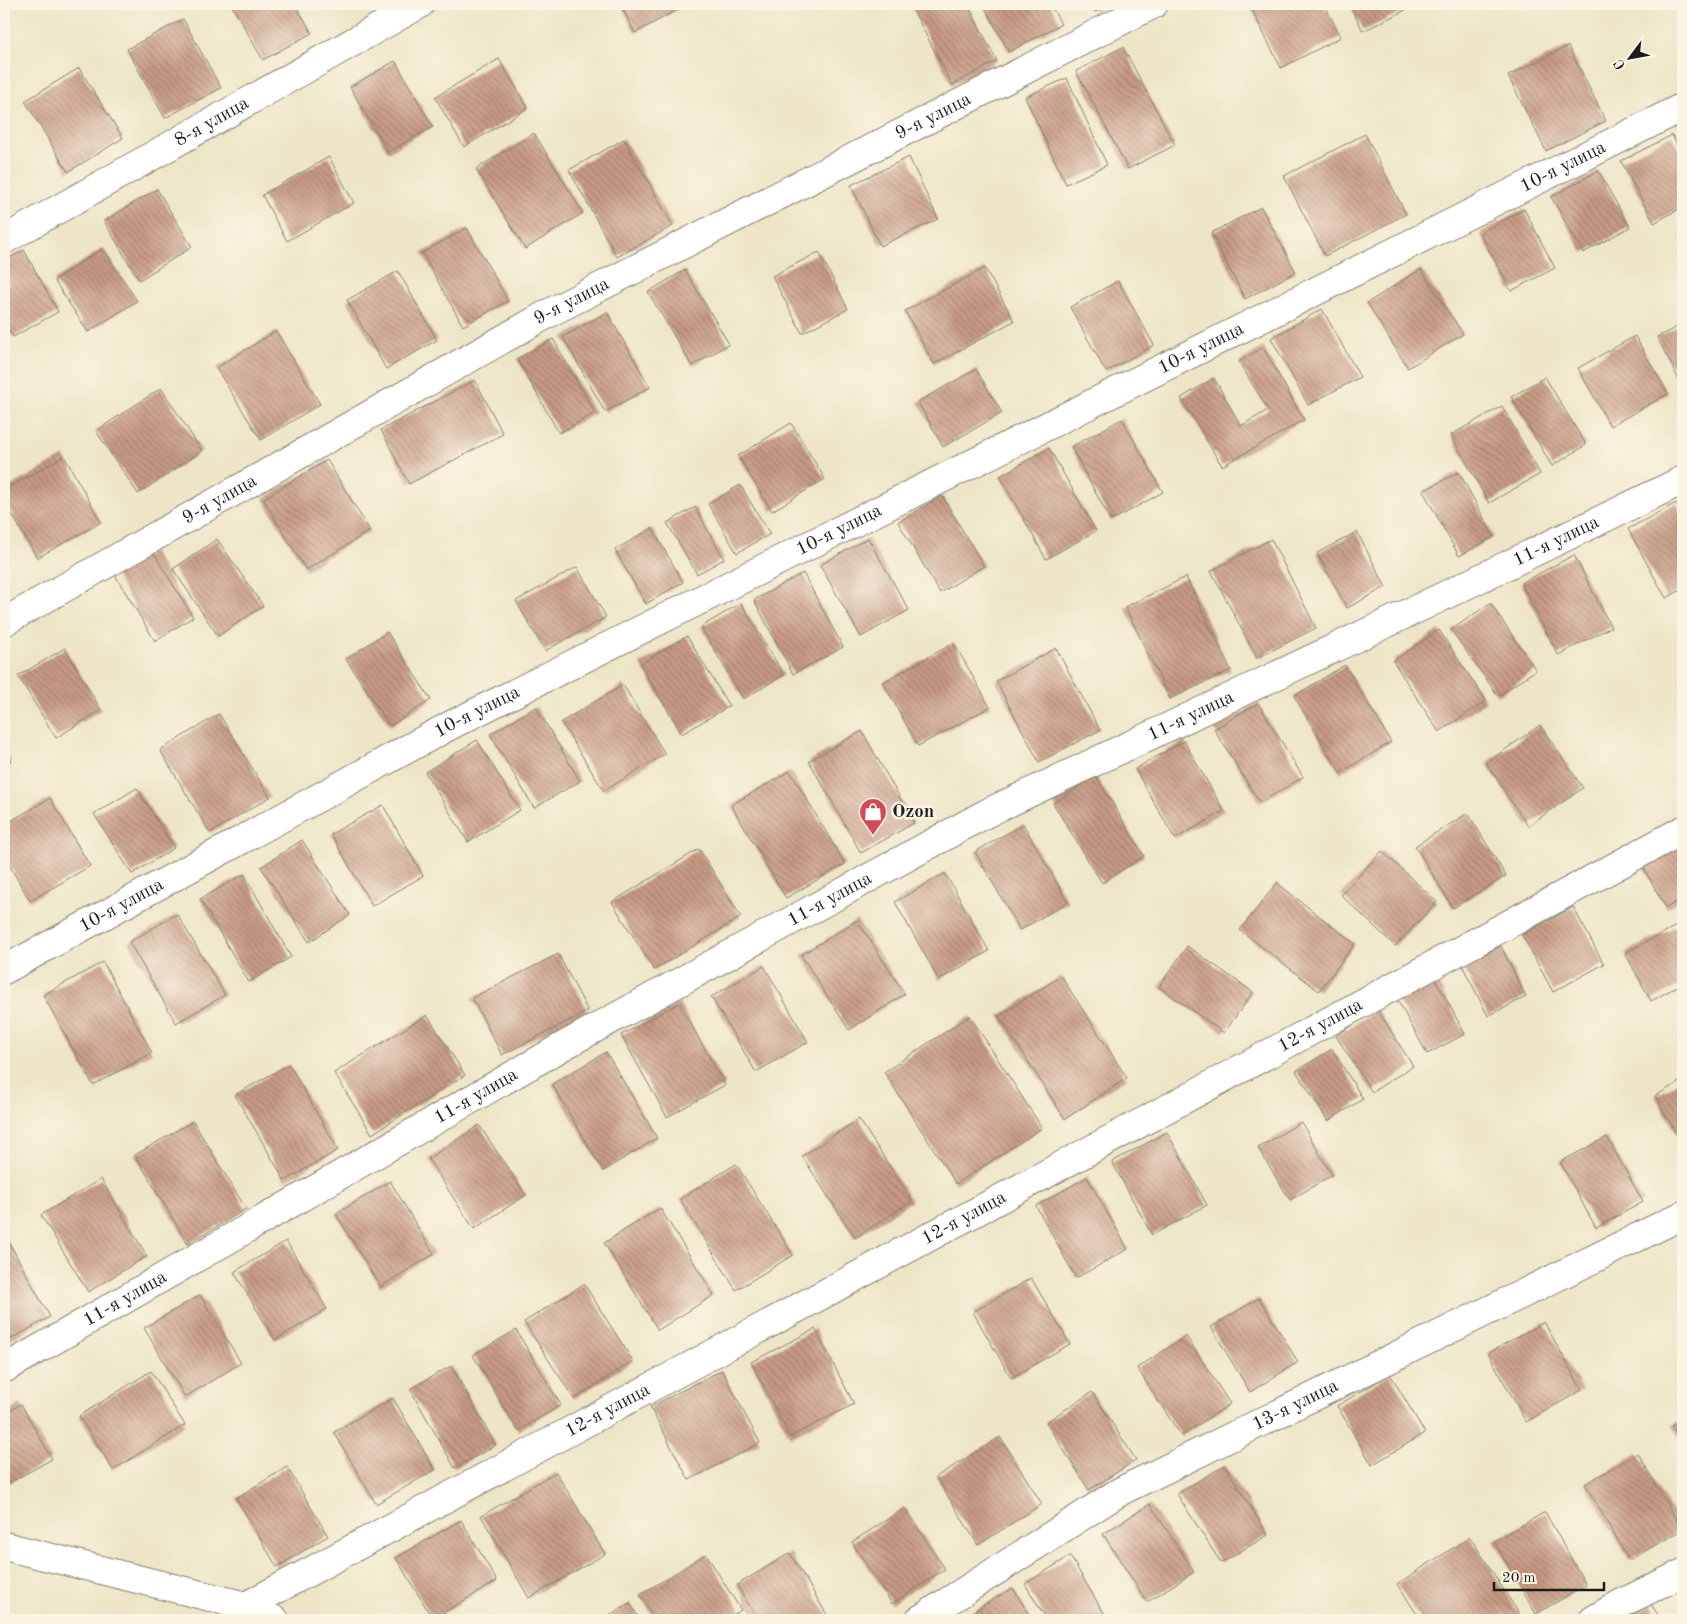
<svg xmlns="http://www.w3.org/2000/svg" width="1687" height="1624" font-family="'Old Standard TT',serif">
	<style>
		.building { fill: url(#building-back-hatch) }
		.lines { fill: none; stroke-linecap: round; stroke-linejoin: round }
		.minor-casing { stroke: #848071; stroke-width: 30 }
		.minor { stroke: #fff; stroke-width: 28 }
		.labels { text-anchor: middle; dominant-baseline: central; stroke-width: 5; stroke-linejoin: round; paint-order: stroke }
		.street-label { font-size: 19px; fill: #1c1c1c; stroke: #fcf5e5 }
		.poi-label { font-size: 19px; font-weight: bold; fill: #1c1c1c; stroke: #fcf5e5; text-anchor: start }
	</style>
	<defs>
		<pattern id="building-back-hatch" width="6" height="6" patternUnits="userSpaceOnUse" patternTransform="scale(1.25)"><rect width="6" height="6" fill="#c79a83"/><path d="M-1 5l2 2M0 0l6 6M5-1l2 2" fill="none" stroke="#a17d6a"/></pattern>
	</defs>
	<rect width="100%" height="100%" fill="#fcf5e5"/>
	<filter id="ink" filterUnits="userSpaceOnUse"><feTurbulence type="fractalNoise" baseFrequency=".02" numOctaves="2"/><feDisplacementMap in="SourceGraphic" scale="10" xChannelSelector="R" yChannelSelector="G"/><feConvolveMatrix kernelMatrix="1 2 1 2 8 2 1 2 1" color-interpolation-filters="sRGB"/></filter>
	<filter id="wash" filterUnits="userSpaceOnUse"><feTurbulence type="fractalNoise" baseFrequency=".0096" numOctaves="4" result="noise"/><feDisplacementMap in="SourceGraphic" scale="20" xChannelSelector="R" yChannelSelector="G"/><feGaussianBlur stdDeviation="1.12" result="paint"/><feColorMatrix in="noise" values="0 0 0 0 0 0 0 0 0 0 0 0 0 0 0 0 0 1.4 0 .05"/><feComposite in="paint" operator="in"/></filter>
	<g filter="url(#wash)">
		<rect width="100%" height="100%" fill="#ede5c6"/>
		<g id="blocks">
			<g class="building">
				<polygon points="231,4 295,4 312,33 263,60"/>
				<polygon points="620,4 688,4 635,33"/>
				<polygon points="910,4 967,4 997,61 952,85"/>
				<polygon points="983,4 1050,4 1061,24 1009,52"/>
				<polygon points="1090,4 1111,4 1095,12"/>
				<polygon points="1249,4 1324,4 1341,37 1281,68"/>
				<polygon points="1349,4 1418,4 1363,31"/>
				<polygon points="183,19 221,88 165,118 127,49"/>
				<polygon points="1568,46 1606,121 1546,151 1508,76"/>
				<polygon points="1123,47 1175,145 1128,169 1076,71"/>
				<polygon points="499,59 528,108 464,147 435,97"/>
				<polygon points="395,61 433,127 388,152 350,87"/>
				<polygon points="79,68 123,138 68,172 25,101"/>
				<polygon points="1067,78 1107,165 1066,184 1025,97"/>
				<polygon points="534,133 583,213 525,249 476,169"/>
				<polygon points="1365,134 1406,214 1325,256 1284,176"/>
				<polygon points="1672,135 1683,156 1683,207 1654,223 1621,161"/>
				<polygon points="624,139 673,226 617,257 569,170"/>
				<polygon points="329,157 354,203 287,241 262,195"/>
				<polygon points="909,157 938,219 880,246 851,185"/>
				<polygon points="1598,171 1630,227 1583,253 1551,197"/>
				<polygon points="157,189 192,247 139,280 104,221"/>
				<polygon points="1261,207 1296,272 1245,299 1211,233"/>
				<polygon points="1524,209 1555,268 1511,291 1480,233"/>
				<polygon points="467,228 508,301 463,326 422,253"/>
				<polygon points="103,248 137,301 88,332 54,280"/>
				<polygon points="24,250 58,312 13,337 4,321 4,261"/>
				<polygon points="819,252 848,309 802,333 772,276"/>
				<polygon points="985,268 1014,321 934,364 905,311"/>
				<polygon points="1421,269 1463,334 1408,368 1367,303"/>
				<polygon points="685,270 729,344 692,366 648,292"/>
				<polygon points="398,271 437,340 386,369 347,300"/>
				<polygon points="1118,281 1154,345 1106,372 1070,307"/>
				<polygon points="1322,309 1360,377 1308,405 1271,338"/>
				<polygon points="607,312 650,387 605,412 563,337"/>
				<polygon points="1683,324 1683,388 1657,337"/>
				<polygon points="276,331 320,404 261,440 216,368"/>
				<polygon points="1635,336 1668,394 1610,426 1578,368"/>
				<polygon points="553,339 595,413 559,433 517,359"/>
				<polygon points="1263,347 1304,420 1222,466 1181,398 1214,378 1241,426 1268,410 1239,362"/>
				<polygon points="976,369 1002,413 943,447 918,402"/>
				<polygon points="1545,377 1586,445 1552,466 1511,397"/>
				<polygon points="475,380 503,434 409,484 381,430"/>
				<polygon points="161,388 202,451 138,494 96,431"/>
				<polygon points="1502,406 1540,474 1489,503 1451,435"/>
				<polygon points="1122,419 1163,492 1111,521 1071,447"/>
				<polygon points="791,423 825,479 772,511 738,456"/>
				<polygon points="1049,448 1096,531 1046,559 1000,476"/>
				<polygon points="64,456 101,522 37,558 4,500 4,490"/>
				<polygon points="327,460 370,531 306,570 263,499"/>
				<polygon points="1459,472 1494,537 1459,556 1423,491"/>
				<polygon points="740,485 770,534 737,553 708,504"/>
				<polygon points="942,496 984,566 940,593 898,522"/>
				<polygon points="1676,503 1683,516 1683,589 1666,598 1628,529"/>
				<polygon points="695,507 724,559 697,574 667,523"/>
				<polygon points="652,528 683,582 646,604 615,550"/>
				<polygon points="1357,532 1386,587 1347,608 1317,553"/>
				<polygon points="868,538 909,610 861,637 820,565"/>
				<polygon points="217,539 263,606 218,636 173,569"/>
				<polygon points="1271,539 1316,628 1257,658 1211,571"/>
				<polygon points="153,552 193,617 155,641 115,575"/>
				<polygon points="1574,555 1611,627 1558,655 1521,583"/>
				<polygon points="577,567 606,617 545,651 516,601"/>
				<polygon points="803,573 843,647 793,674 754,600"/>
				<polygon points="1186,577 1231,670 1170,699 1125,607"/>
				<polygon points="741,603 784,675 743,699 701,627"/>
				<polygon points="1490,603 1536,670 1498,696 1451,630"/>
				<polygon points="1439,630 1486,701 1439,732 1393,661"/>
				<polygon points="387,632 431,700 390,726 346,659"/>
				<polygon points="687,636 729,706 682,734 640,664"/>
				<polygon points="954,643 990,707 918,746 883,682"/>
				<polygon points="65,648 101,710 56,738 18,676"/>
				<polygon points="1056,648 1100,730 1039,762 996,681"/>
				<polygon points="1345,665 1391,742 1340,773 1294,696"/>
				<polygon points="623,685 665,754 604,791 561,722"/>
				<polygon points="1258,703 1303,777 1260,803 1214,729"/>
				<polygon points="536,707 580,781 534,808 490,734"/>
				<polygon points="219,714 270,797 210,833 160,750"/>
				<polygon points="1540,725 1583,788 1528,826 1486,763"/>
				<polygon points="862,731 914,823 861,853 809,761"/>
				<polygon points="477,740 520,810 468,842 425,772"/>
				<polygon points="1184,741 1224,811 1175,839 1135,769"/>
				<polygon points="4,749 11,761 4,765"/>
				<polygon points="790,771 845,864 786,898 731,805"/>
				<polygon points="1096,776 1144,856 1102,883 1053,803"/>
				<polygon points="137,788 174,848 132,874 94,814"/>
				<polygon points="50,798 90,866 30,901 4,856 4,825"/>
				<polygon points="383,805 423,876 372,906 331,834"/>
				<polygon points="1468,813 1506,876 1453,908 1415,846"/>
				<polygon points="1023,824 1068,902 1020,930 975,852"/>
				<polygon points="302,840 350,915 309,942 261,867"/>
				<polygon points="1683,845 1683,898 1666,908 1643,867"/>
				<polygon points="699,849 741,917 654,970 612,902"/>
				<polygon points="1382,851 1437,902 1395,946 1341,895"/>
				<polygon points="945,873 989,951 939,980 895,902"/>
				<polygon points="244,874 291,957 249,982 200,899"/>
				<polygon points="1277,883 1355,944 1319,991 1240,930"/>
				<polygon points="1573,907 1604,964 1553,992 1522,935"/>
				<polygon points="177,914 225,995 176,1023 129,942"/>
				<polygon points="857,920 905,994 849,1030 801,955"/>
				<polygon points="1678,925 1683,934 1683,983 1651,1001 1625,953"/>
				<polygon points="1187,946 1253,992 1224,1033 1159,987"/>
				<polygon points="1501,946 1526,997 1488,1016 1462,965"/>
				<polygon points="558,954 588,1011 502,1055 472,998"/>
				<polygon points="103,962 152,1053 93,1085 43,995"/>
				<polygon points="764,966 808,1042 756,1072 711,997"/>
				<polygon points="1061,976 1127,1078 1065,1119 999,1016"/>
				<polygon points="1435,978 1465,1034 1427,1054 1397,999"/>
				<polygon points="679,1003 725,1085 667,1117 621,1035"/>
				<polygon points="1377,1009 1413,1066 1372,1092 1336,1036"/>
				<polygon points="427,1015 465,1075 372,1134 334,1073"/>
				<polygon points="970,1016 1042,1128 956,1184 884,1072"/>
				<polygon points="1332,1049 1363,1099 1328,1121 1296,1071"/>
				<polygon points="606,1052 657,1138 603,1171 552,1084"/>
				<polygon points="289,1064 338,1150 285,1181 235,1095"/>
				<polygon points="1683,1080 1683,1145 1655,1096"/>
				<polygon points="859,1119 912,1201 855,1238 802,1156"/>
				<polygon points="193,1121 246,1209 188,1244 135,1155"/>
				<polygon points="1301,1122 1332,1175 1290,1200 1258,1148"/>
				<polygon points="479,1125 526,1195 474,1229 428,1159"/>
				<polygon points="1167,1132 1207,1205 1152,1235 1112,1162"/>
				<polygon points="1607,1137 1643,1202 1596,1228 1560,1162"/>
				<polygon points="736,1164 793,1255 736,1290 680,1199"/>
				<polygon points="1087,1177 1128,1249 1076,1278 1036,1206"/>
				<polygon points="101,1179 147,1256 88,1292 41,1215"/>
				<polygon points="390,1181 434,1254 380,1287 336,1214"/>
				<polygon points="660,1208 714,1295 658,1330 604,1243"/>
				<polygon points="7,1239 50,1317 4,1343 4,1241"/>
				<polygon points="286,1241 327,1309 275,1340 234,1272"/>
				<polygon points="1031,1278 1070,1344 1011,1378 973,1312"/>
				<polygon points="584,1284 633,1361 574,1399 524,1322"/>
				<polygon points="200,1295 241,1363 185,1397 144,1328"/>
				<polygon points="1259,1298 1298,1362 1250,1392 1211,1327"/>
				<polygon points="1544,1322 1582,1390 1526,1422 1488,1353"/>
				<polygon points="815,1329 854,1404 790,1437 751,1362"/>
				<polygon points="516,1330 561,1405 518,1431 473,1355"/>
				<polygon points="1186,1336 1230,1404 1181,1436 1137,1368"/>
				<polygon points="451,1366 496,1445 455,1468 410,1389"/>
				<polygon points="722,1370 760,1443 689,1480 650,1407"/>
				<polygon points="151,1371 185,1425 113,1470 79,1416"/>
				<polygon points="1390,1374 1425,1433 1372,1465 1337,1406"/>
				<polygon points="1092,1392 1136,1460 1089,1490 1046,1422"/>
				<polygon points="393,1398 435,1470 376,1504 334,1432"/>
				<polygon points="21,1404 52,1459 4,1486 4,1414"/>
				<polygon points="1683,1419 1683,1444 1672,1426"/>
				<polygon points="1000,1437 1042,1504 978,1545 936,1477"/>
				<polygon points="1638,1453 1682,1530 1629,1560 1585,1484"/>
				<polygon points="1225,1465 1268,1535 1221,1563 1177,1494"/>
				<polygon points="287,1467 328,1536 277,1567 236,1498"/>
				<polygon points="556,1472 605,1554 529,1598 481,1516"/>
				<polygon points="1150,1504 1194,1572 1147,1602 1103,1534"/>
				<polygon points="905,1508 945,1569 892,1604 852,1542"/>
				<polygon points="1545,1512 1586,1585 1536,1614 1494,1541"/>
				<polygon points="461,1520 497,1581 433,1619 396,1558"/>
				<polygon points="1470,1537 1523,1620 1421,1620 1397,1584"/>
				<polygon points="790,1553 830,1620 758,1620 737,1585"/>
				<polygon points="706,1554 741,1610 725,1620 655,1620 640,1595"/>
				<polygon points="1070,1556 1108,1620 1047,1620 1025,1584"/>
				<polygon points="1013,1588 1032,1620 973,1620 969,1614"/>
				<polygon points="630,1603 640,1620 601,1620"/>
				<polygon points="1651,1604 1661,1620 1624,1620"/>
			</g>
		</g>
	</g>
	<g filter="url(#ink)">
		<use href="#blocks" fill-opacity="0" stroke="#848071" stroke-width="1"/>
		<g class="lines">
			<defs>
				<g id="minor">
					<path id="s1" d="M4,240L420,4"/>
					<path id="s2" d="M4,622L551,312L1154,4"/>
					<path id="s3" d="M4,970L451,725L1683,107"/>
					<path id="s4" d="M4,1369L565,1045L987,813L1425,605L1683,480"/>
					<polyline points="4,1546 246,1606 275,1620"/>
					<path id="s5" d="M246,1606L1683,830"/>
					<path id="s6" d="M919,1620L1121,1491L1683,1215"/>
					<polyline points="1593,1620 1620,1604 1683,1573"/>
				</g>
			</defs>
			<use href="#minor" class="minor-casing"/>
			<use href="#minor" class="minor"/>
		</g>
	</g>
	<defs>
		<symbol id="shop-pin" viewBox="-11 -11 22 30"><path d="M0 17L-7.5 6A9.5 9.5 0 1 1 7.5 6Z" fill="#d1495b" stroke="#fcf5e5"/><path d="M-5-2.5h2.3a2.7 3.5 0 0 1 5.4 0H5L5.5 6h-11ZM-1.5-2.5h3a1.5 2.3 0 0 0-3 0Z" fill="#fff"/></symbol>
	</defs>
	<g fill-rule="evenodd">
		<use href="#shop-pin" x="857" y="796" width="32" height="43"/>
	</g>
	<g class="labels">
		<g class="street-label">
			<text stroke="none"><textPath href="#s2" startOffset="1058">9-я улица</textPath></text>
			<text stroke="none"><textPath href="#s1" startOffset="239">8-я улица</textPath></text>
			<text stroke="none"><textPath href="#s3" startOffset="1754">10-я улица</textPath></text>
			<text stroke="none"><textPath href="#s2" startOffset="652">9-я улица</textPath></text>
			<text stroke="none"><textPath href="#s3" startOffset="1349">10-я улица</textPath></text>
			<text stroke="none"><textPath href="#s2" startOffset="248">9-я улица</textPath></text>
			<text stroke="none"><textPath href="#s3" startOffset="944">10-я улица</textPath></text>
			<text stroke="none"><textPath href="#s4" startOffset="1760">11-я улица</textPath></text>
			<text stroke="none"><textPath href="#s3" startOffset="539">10-я улица</textPath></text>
			<text stroke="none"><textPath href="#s4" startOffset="1355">11-я улица</textPath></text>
			<text stroke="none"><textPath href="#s4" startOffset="950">11-я улица</textPath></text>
			<text stroke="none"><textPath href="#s3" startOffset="134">10-я улица</textPath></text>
			<text stroke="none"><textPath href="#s5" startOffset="1221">12-я улица</textPath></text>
			<text stroke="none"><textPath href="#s4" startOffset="545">11-я улица</textPath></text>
			<text stroke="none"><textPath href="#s5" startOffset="816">12-я улица</textPath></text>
			<text stroke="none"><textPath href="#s4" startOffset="140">11-я улица</textPath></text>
			<text stroke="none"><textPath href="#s6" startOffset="434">13-я улица</textPath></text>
			<text stroke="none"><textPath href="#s5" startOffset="411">12-я улица</textPath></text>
		</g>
		<g class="poi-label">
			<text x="892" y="812">Ozon</text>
		</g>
	</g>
	<rect width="1687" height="1624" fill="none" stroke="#fcf5e5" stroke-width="20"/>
	<g transform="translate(1630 58) rotate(238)" stroke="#fcf5e5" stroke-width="4" paint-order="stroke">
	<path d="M0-4L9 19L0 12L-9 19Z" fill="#1c1c1c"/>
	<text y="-8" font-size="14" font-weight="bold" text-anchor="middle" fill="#1c1c1c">С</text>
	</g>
	<path d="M1494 1582v8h110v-8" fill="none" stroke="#1c1c1c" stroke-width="2.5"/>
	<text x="1502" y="1582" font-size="15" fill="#1c1c1c" stroke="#fcf5e5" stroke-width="4" paint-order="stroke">20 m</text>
</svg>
